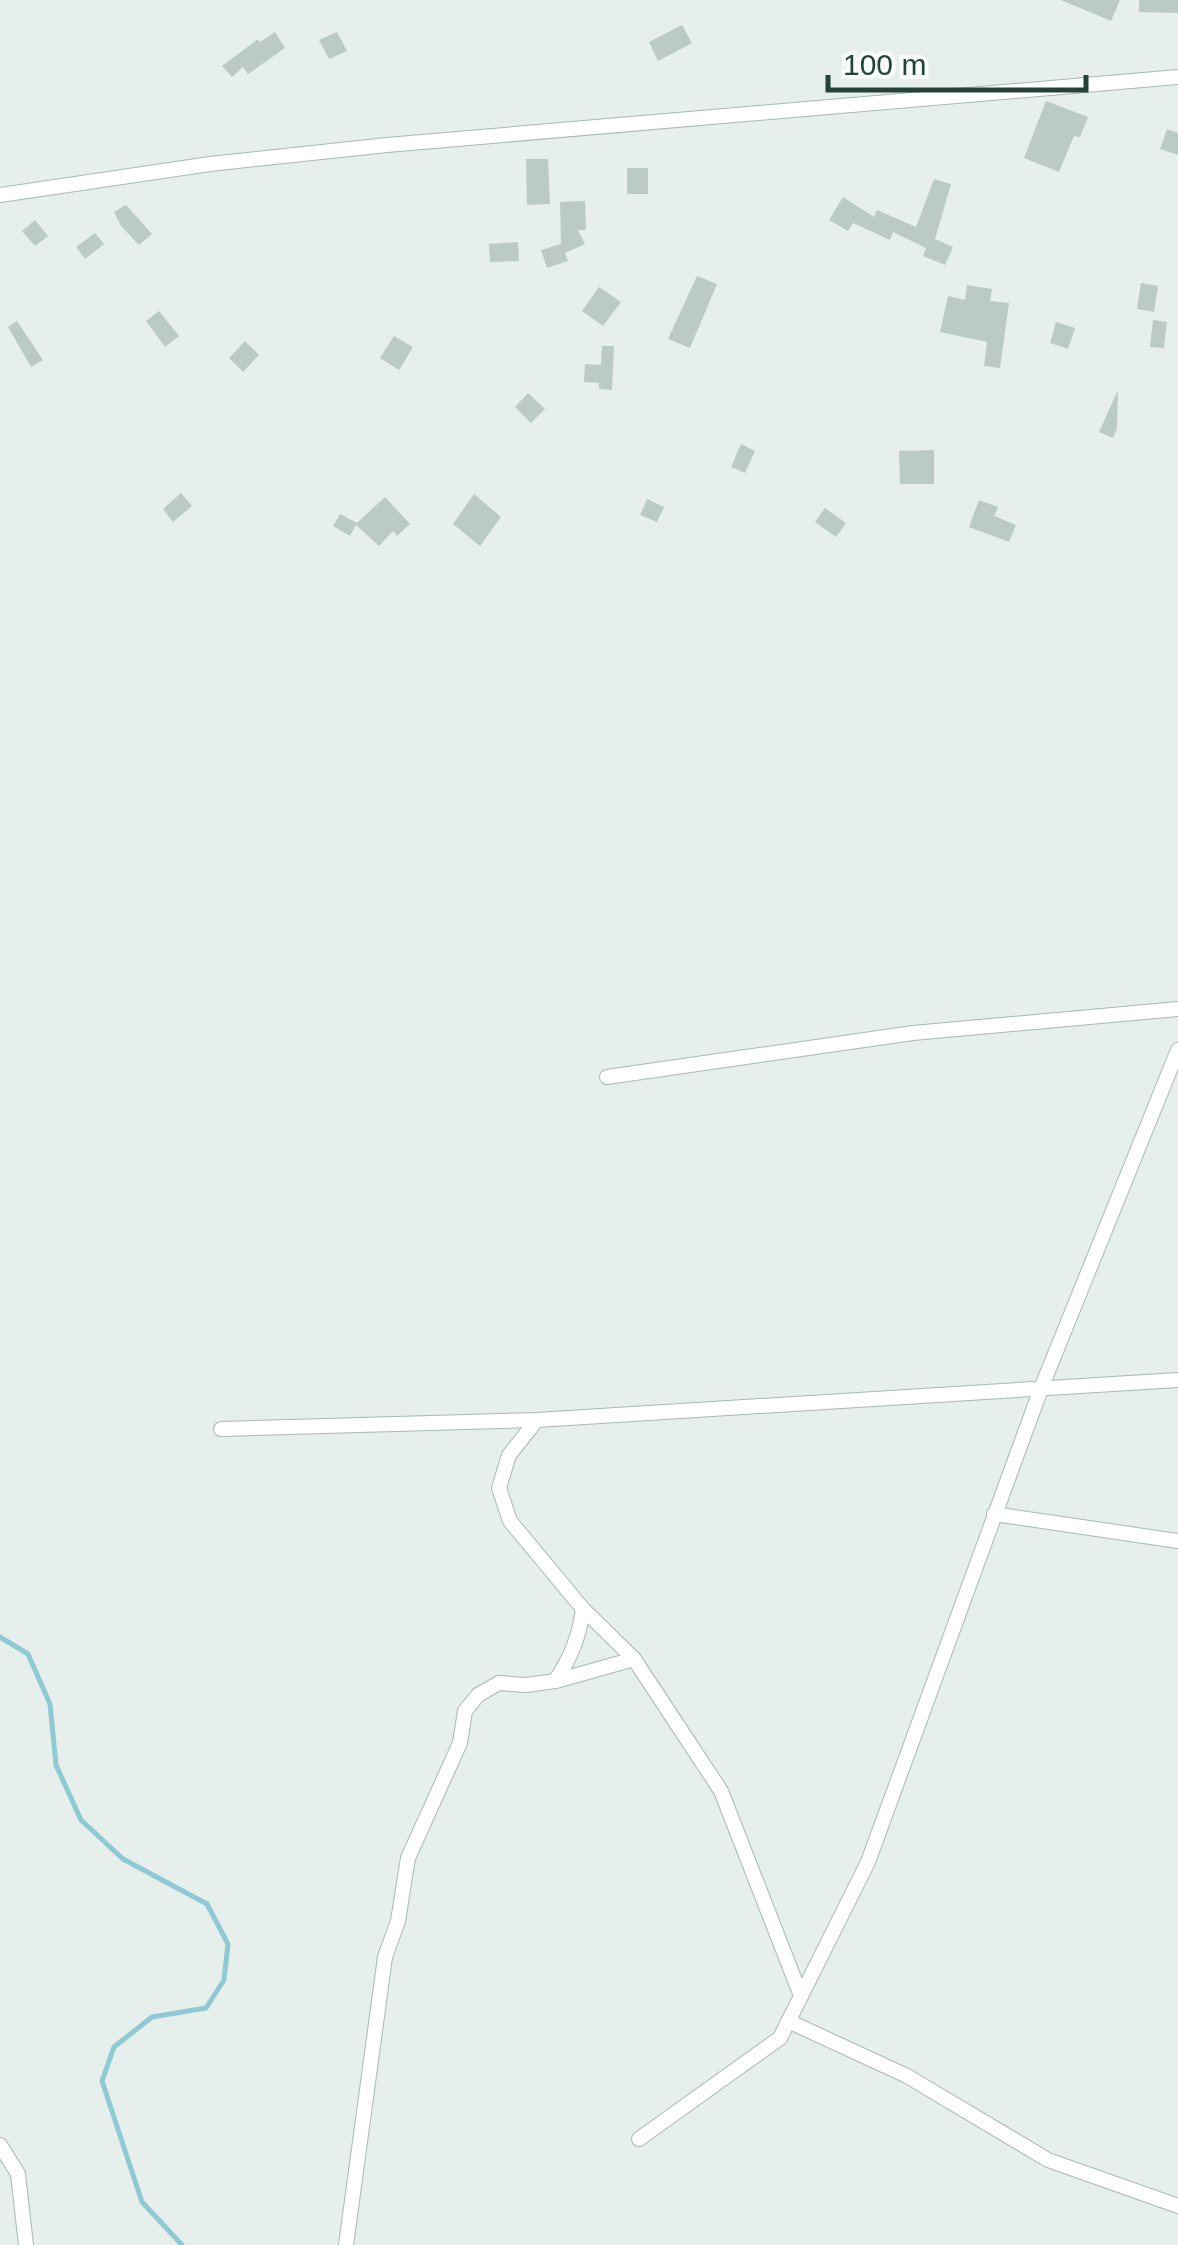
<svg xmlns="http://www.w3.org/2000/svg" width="1178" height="2245" font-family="Arial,sans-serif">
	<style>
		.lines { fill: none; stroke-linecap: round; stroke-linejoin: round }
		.stream { stroke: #8ec9d4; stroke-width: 5 }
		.building { fill: #bbcac4 }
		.street-casing { stroke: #a8b8b2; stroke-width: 16 }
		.street { stroke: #fff; stroke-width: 14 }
	</style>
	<rect width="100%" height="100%" fill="#e6efeb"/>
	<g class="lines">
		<polyline class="stream" points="0,1637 28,1654 50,1704 56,1765 81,1820 123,1859 207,1904 228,1944 224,1980 206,2008 152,2017 114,2047 102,2081 142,2202 182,2245"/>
	</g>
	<g class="building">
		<polygon points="1061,0 1120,0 1111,21"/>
		<polygon points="1139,0 1178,0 1178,13 1139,12"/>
		<polygon points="682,25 692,43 658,61 649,42"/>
		<polygon points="275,32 285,48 248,74 243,67 232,77 222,66 258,39 260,42"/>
		<polygon points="337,32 347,51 329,59 319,40"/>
		<polygon points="1046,101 1088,117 1080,137 1074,136 1059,172 1024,158"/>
		<polygon points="1167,129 1178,133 1178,155 1160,149"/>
		<polygon points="526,159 548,159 550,204 527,205"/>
		<rect x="627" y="168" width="21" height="26"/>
		<polygon points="934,179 951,184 935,239 953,247 945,265 923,256 926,248 893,232 890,240 853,223 848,231 829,220 843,197 874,217 877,210 916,227"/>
		<polygon points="585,201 586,230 578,230 585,244 565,253 568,261 547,268 541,250 561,244 560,202"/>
		<polygon points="126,205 152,234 139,245 121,226 114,212"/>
		<polygon points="35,220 48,236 35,246 22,231"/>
		<polygon points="95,233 104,244 85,259 76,247"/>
		<polygon points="518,242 519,261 490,262 489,244"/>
		<polygon points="697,276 717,284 690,348 668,339"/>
		<polygon points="1141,283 1158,286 1154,312 1137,309"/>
		<polygon points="967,285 992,289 990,301 1009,303 1000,368 984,366 987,342 940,332 948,296 965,300"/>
		<polygon points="599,287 621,302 603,326 582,311"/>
		<polygon points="159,311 179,336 165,347 146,321"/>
		<polygon points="1153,320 1167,322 1164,348 1150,347"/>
		<polygon points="17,321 43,360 31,367 8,327"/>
		<polygon points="1056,322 1075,328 1068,349 1050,343"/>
		<polygon points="394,336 413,347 399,370 380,358"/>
		<polygon points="245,341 259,355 243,372 229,358"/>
		<polygon points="602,346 614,346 612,390 599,389 599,383 584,382 585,364 601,365"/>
		<polygon points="1118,390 1117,428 1113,438 1099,432"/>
		<polygon points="528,393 545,409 531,423 515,407"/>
		<polygon points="741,444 755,451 745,473 731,467"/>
		<polygon points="934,450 934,484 900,484 899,451"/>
		<polygon points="181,493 192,506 173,522 163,509"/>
		<polygon points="474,494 501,517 480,546 453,524"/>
		<polygon points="385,497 410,524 397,536 393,531 379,546 356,525 350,536 333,526 340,514 357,523"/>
		<polygon points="647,499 664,507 657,522 640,515"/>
		<polygon points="979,500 998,507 994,516 1016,525 1009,542 969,527"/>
		<polygon points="825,508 846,523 836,537 815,522"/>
	</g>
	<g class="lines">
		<defs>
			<g id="street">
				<polyline points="0,195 210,164 387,145 1178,77"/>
				<polyline points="607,1077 913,1033 1178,1009"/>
				<polyline points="537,1420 509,1455 499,1488 510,1521 583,1609 634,1659 721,1791 801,1996"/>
				<polyline points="221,1429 537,1420 1178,1380"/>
				<polyline points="994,1514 1178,1541"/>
				<polyline points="556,1681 634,1659"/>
				<polyline points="788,2021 907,2076 1048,2160 1178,2206"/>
				<polyline points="639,2139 780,2038 868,1862 1042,1386 1178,1050"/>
				<polyline points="0,2145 18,2174 26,2245"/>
				<path d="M346,2245L385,1957L398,1921L408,1858L460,1743L465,1711L478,1695L499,1683L526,1685L555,1681C571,1658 579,1637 583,1609"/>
			</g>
		</defs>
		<use href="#street" class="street-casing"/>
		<use href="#street" class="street"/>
	</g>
	<path d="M828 75v15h258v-15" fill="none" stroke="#24423a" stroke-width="5"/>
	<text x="843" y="75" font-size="30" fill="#24423a" stroke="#f7fbf9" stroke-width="8" paint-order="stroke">100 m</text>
</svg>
